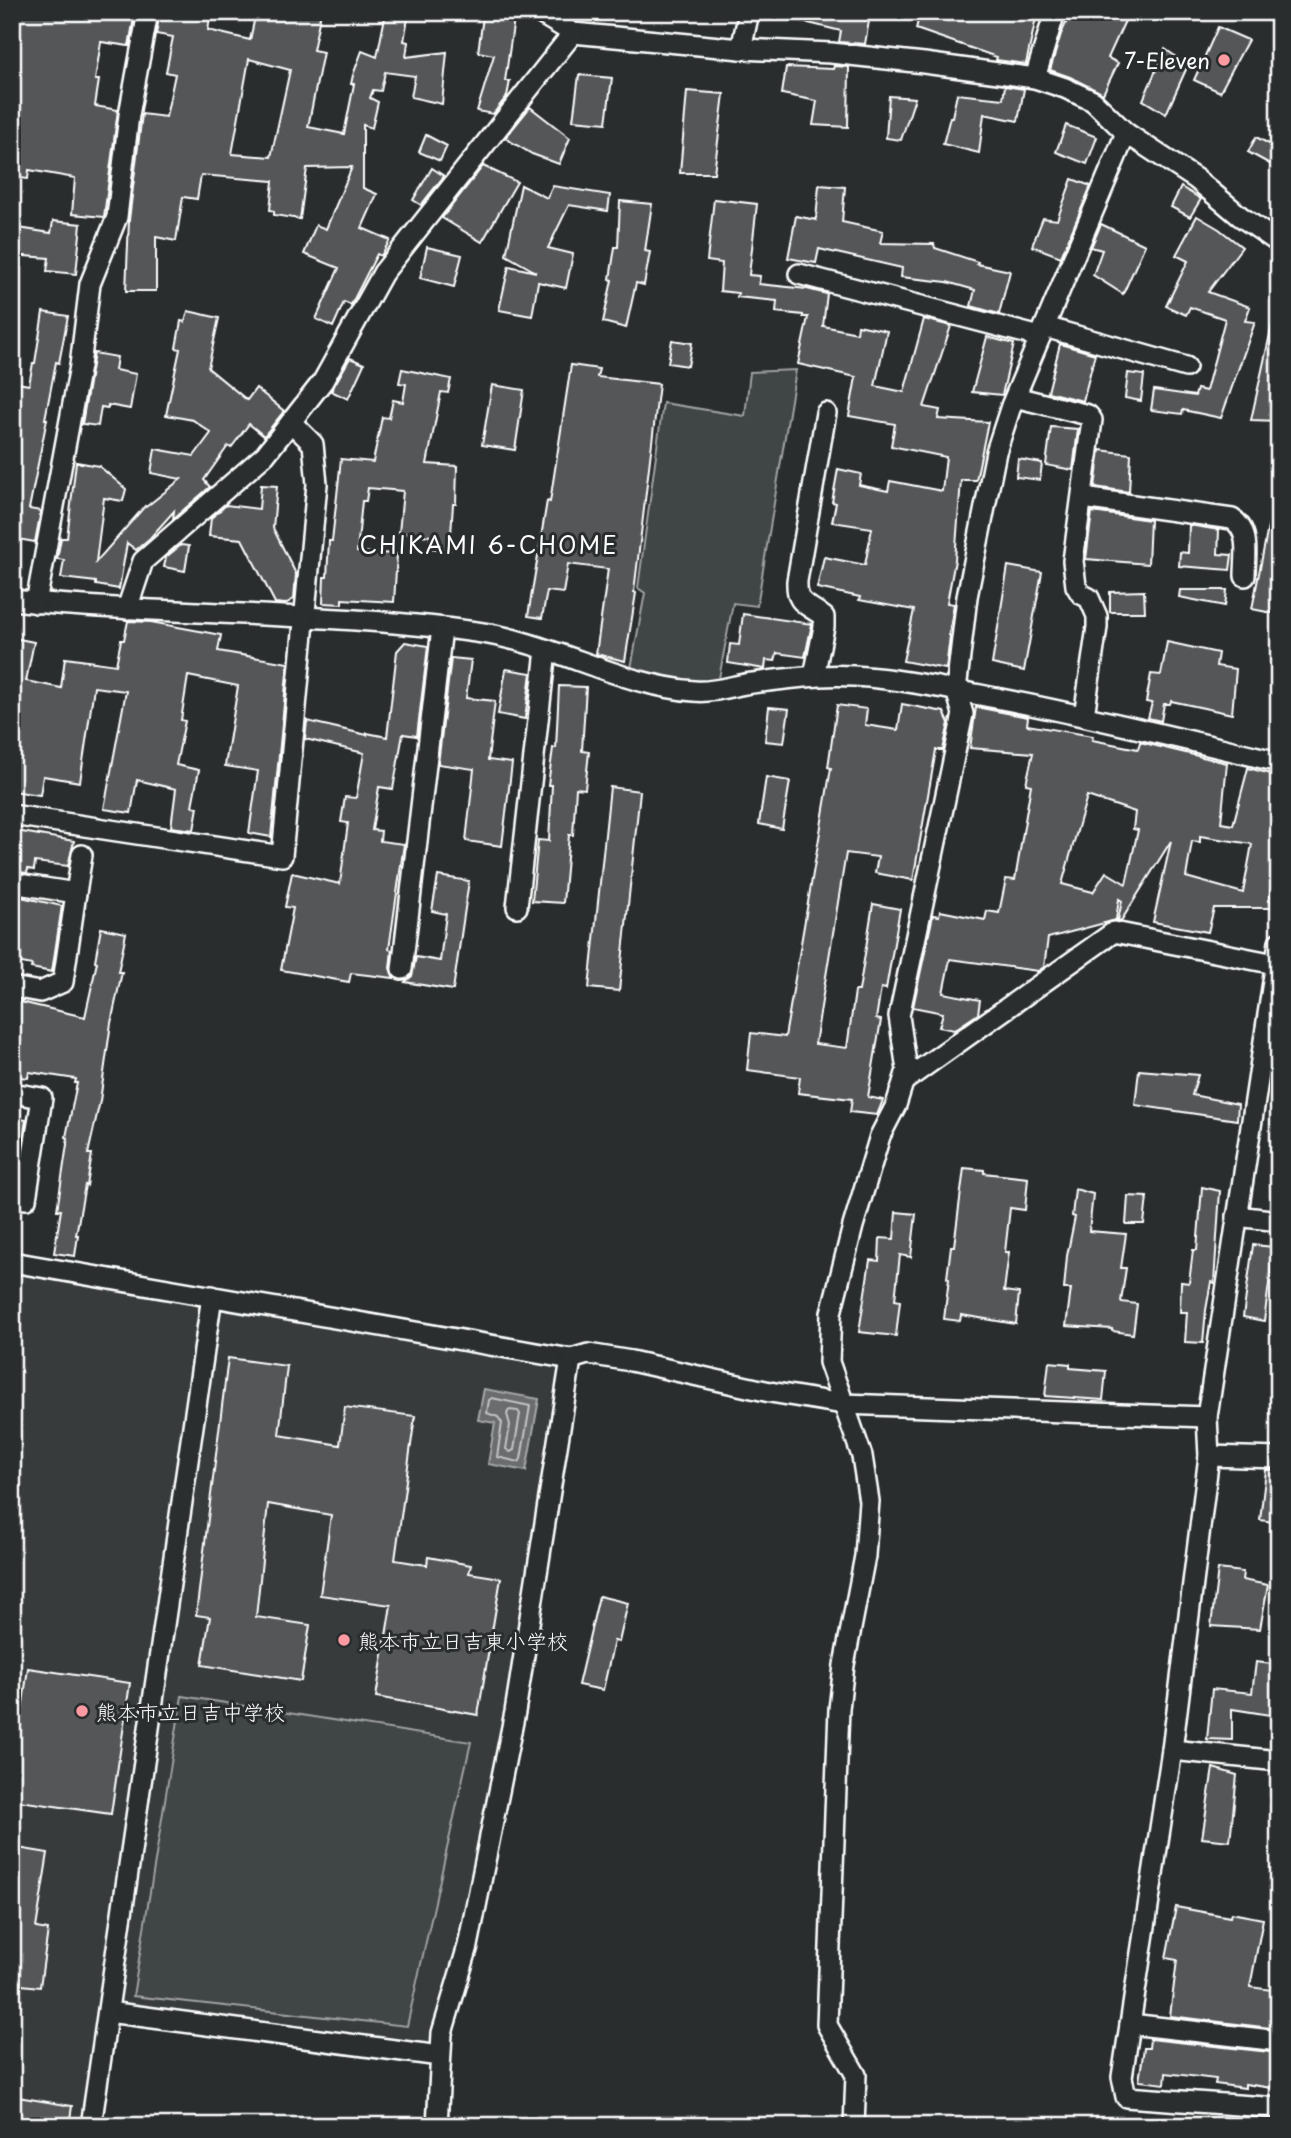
<svg xmlns="http://www.w3.org/2000/svg" width="1291" height="2138" font-family="'Playpen Sans','Klee One',sans-serif">
	<style>
		.built { fill: #373a3b }
		.green { fill: #414445; stroke: #a0a2a2; stroke-width: 2 }
		.water { fill: #6a6c6d; stroke: #a6a7a7; stroke-width: 2 }
		.lines { fill: none; stroke-linecap: round; stroke-linejoin: round }
		.shore { stroke: #c3c4c5; stroke-width: 2 }
		.building { fill: #555758; stroke: #fff; stroke-width: 2; fill-rule: evenodd }
		.minor-casing { stroke: #fff; stroke-width: 24 }
		.minor { stroke: #2a2d2e; stroke-width: 19 }
		.poi-dot { fill: #ff9aa2; stroke: #2a2d2e; stroke-width: 2.5 }
		.labels { text-anchor: middle; dominant-baseline: central; stroke-width: 6; stroke-linejoin: round; paint-order: stroke }
		.poi-label { font-size: 21px; fill: #fff; stroke: #2a2d2e; text-anchor: start }
		.neighbourhood-label { font-size: 23px; letter-spacing: 2px; fill: #fff; stroke: #2a2d2e }
	</style>
	<rect width="100%" height="100%" fill="#2a2d2e"/>
	<filter id="ink" filterUnits="userSpaceOnUse"><feTurbulence type="fractalNoise" baseFrequency=".0143" numOctaves="2"/><feDisplacementMap in="SourceGraphic" scale="14" xChannelSelector="R" yChannelSelector="G"/><feConvolveMatrix kernelMatrix="1 2 1 2 8 2 1 2 1" color-interpolation-filters="sRGB"/></filter>
	<g filter="url(#ink)">
		<polygon class="built" points="12,1262 571,1359 515,1712 440,2056 108,2012 91,2126 12,2126"/>
		<g class="green">
			<polygon points="796,370 757,606 733,603 717,689 629,679 645,593 638,588 663,403 745,416 750,372"/>
			<polygon points="182,1696 471,1742 407,2026 133,1996"/>
		</g>
		<polygon class="water" points="484,1389 539,1399 526,1471 488,1464 495,1423 478,1420"/>
		<g class="lines">
			<g class="shore">
				<polygon points="492,1398 530,1406 521,1459 519,1462 497,1457 502,1423 498,1417 487,1413 489,1400"/>
				<polygon points="509,1410 518,1411 520,1414 514,1450 510,1452 506,1449 510,1425 507,1414"/>
			</g>
		</g>
		<g class="building">
			<polygon points="12,12 101,12 134,18 129,46 101,42 95,80 99,80 95,106 118,110 104,217 72,214 75,178 29,170 28,179 12,177"/>
			<path d="M160,12H211L208,30L250,40L256,12H321L313,50L323,52L308,127L344,134L354,84H351L353,75L362,51L377,57L386,12H409L404,41L408,42L406,57L447,52L442,104L411,97L415,76L385,72L381,91L373,90L370,98L378,102L372,128L363,125V188L377,194L362,228L390,240L381,256L377,254L351,305L344,302L333,327L316,319L339,268L304,254L316,225L326,229L352,167L307,168L300,219L274,215V211L270,210L273,181L201,175L197,199L183,197L176,241L156,237V291H126L129,220L142,114L166,117L175,74L166,72L173,37L156,34ZM249,59L290,70L271,157L232,154Z"/>
			<polygon points="495,12 515,12 505,81 510,81 507,96 493,114 477,111 494,55 478,52 483,17 494,19"/>
			<polygon points="789,12 866,12 865,20 869,21 865,44 839,42 841,31 788,18"/>
			<polygon points="920,12 995,12 995,15 1036,18 1026,64 996,60 997,57 916,29"/>
			<polygon points="1071,12 1129,12 1108,58 1118,63 1103,94 1070,77 1050,70 1061,34"/>
			<polygon points="1218,27 1248,40 1220,92 1194,80"/>
			<polygon points="1165,49 1188,65 1166,114 1143,100"/>
			<polygon points="834,66 849,67 848,127 813,125 817,101 782,94 786,67 833,69"/>
			<polygon points="579,75 612,78 606,123 573,120"/>
			<polygon points="1005,86 1024,89 1018,121 984,114 979,153 943,144 950,117 952,117 957,94 1003,99"/>
			<polygon points="687,91 724,94 714,173 680,173"/>
			<polygon points="889,96 915,98 901,140 886,138"/>
			<polygon points="530,107 570,138 559,164 532,154 505,138"/>
			<polygon points="1066,125 1097,137 1087,164 1056,152"/>
			<polygon points="426,135 447,146 440,161 419,152"/>
			<polygon points="1256,137 1279,149 1279,169 1248,152"/>
			<polygon points="483,166 517,182 482,242 442,218"/>
			<polygon points="432,168 444,176 421,205 413,200"/>
			<polygon points="1072,179 1091,186 1061,257 1032,246 1043,218 1057,220"/>
			<polygon points="521,185 547,198 553,186 610,195 608,211 569,205 548,248 573,254 566,288 538,282 532,316 499,310 509,266 536,272 506,255"/>
			<polygon points="819,185 845,187 842,222 883,231 880,243 934,244 935,248 978,262 977,264 1010,271 999,314 971,306 975,290 947,282 901,277 902,268 819,249 816,263 788,258 796,216 816,220"/>
			<polygon points="1181,187 1201,199 1190,217 1171,207"/>
			<polygon points="714,199 757,204 749,275 760,276 759,284 807,289 827,294 823,326 857,333 858,325 887,331 875,386 904,392 924,319 951,326 924,407 940,410 938,419 988,422 976,480 961,480 955,560 947,603 954,604 949,635 950,636 946,669 903,661 914,610 859,600 860,597 817,588 824,557 865,565 872,528 832,522 836,503 832,502 838,469 861,474 859,485 888,491 890,481 942,491 946,457 891,446 895,424 849,416 856,377 798,364 808,317 803,317 803,315 776,312 777,301 737,297 738,293 720,291 722,263 707,261"/>
			<polygon points="620,201 652,204 645,251 650,252 644,285 636,283 626,328 603,322 612,280 610,279 615,247 618,247"/>
			<polygon points="1197,216 1219,229 1242,247 1208,292 1250,307 1245,321 1255,322 1221,418 1183,410 1182,414 1151,410 1154,390 1195,396 1197,389 1206,391 1225,319 1190,307 1186,315 1166,306 1188,261 1176,255"/>
			<polygon points="53,221 81,224 76,274 47,271 49,258 12,255 12,227 51,233"/>
			<polygon points="1101,224 1145,245 1123,294 1093,275 1102,250 1091,247"/>
			<polygon points="427,247 462,255 454,287 420,278"/>
			<polygon points="188,311 219,318 208,368 247,400 256,388 284,411 264,436 249,424 231,448 228,446 204,480 210,487 173,519 174,511 150,538 136,550 127,543 119,589 96,585 96,582 61,578 64,560 57,559 61,538 67,538 76,462 99,466 126,489 123,501 104,498 96,562 145,506 146,507 181,479 151,473 155,449 194,456 211,433 193,420 166,415 180,349 176,348 181,321 185,322"/>
			<polygon points="43,312 68,316 59,363 56,362 45,419 47,419 29,509 41,511 35,542 12,538 12,382 29,385 33,363 35,363"/>
			<polygon points="1272,325 1279,326 1279,421 1251,420"/>
			<polygon points="987,337 1014,344 1002,395 972,392"/>
			<polygon points="672,340 692,343 688,366 668,363"/>
			<polygon points="1060,344 1095,354 1083,401 1048,392"/>
			<polygon points="94,353 117,357 115,370 136,374 130,409 108,405 108,408 101,407 98,426 82,424"/>
			<polygon points="350,358 364,364 348,399 331,391"/>
			<polygon points="571,365 599,369 597,377 659,384 634,592 636,593 625,661 596,654 608,569 568,564 563,593 547,591 542,618 528,616 547,501 550,502"/>
			<polygon points="402,369 451,379 448,393 441,392 427,464 457,466 456,504 453,504 450,550 429,548 430,536 399,533 403,491 368,488 366,501 362,501 357,552 397,554 394,602 342,599 342,604 323,603 324,577 327,577 329,541 332,541 341,459 373,462 382,417 389,418 393,400 403,402 406,384 399,383"/>
			<polygon points="1128,373 1144,375 1141,401 1125,398"/>
			<polygon points="492,385 524,390 515,450 482,445"/>
			<polygon points="1051,427 1078,429 1073,470 1046,465"/>
			<polygon points="1100,450 1131,454 1129,492 1095,487"/>
			<polygon points="1018,459 1042,463 1040,480 1016,477"/>
			<polygon points="261,485 277,486 273,528 296,574 294,599 285,604 275,603 242,539 209,536 211,518 226,505 259,509"/>
			<polygon points="1092,512 1150,520 1148,564 1086,559"/>
			<polygon points="1271,512 1279,513 1279,578 1276,577 1272,613 1252,609"/>
			<polygon points="1189,525 1219,530 1218,554 1232,555 1230,570 1179,566 1180,552 1188,553"/>
			<polygon points="181,545 189,546 185,571 164,567 166,557"/>
			<polygon points="1008,566 1042,572 1024,671 992,664"/>
			<polygon points="1180,590 1227,590 1225,606 1179,597"/>
			<polygon points="1144,591 1145,612 1110,612 1110,592"/>
			<polygon points="743,614 812,624 805,657 777,653 775,661 766,660 765,669 728,663 730,644 739,645"/>
			<polygon points="128,621 151,622 221,635 218,651 288,663 271,837 249,833 258,771 225,766 238,686 188,676 181,720 185,721 176,765 199,770 192,806 198,807 194,830 171,827 176,789 137,780 131,813 104,809 126,691 94,687 80,782 43,776 40,795 12,791 12,740 18,713 12,712 12,647 14,638 34,642 26,681 61,688 65,658 116,665 121,640 124,640"/>
			<polygon points="405,642 428,646 417,736 403,734 393,789 379,787 372,830 381,831 380,841 404,844 389,949 392,950 390,968 394,978 351,973 349,982 281,970 293,908 285,907 292,873 340,884 348,823 341,822 345,797 356,798 364,753 305,739 307,721 367,735 367,733 387,737 397,651"/>
			<polygon points="1167,642 1218,653 1216,666 1236,669 1232,714 1171,701 1170,704 1164,704 1161,721 1148,718 1152,703 1146,702 1151,674 1161,675"/>
			<polygon points="451,658 471,660 466,698 495,701 488,760 512,763 502,846 466,841 474,769 438,764"/>
			<polygon points="506,669 531,673 525,719 498,714"/>
			<polygon points="559,686 586,687 582,751 589,752 585,789 576,788 573,835 569,835 563,903 532,901 538,840 549,841 552,785 548,785 553,748 556,748"/>
			<polygon points="902,704 944,712 949,723 943,750 936,750 913,880 875,873 878,857 846,853 815,1044 847,1048 855,991 859,991 873,904 900,909 886,989 881,988 876,1019 881,1020 868,1097 883,1100 877,1115 850,1112 852,1099 798,1093 800,1077 747,1070 751,1033 785,1037 831,768 828,767 837,705 867,709 865,725 898,730"/>
			<polygon points="769,707 789,709 784,743 765,741"/>
			<path d="M976,707L1028,717L1027,725L1093,736L1092,740L1138,749L1140,742L1227,763L1221,823L1233,825L1248,768L1279,776V844L1269,901L1279,903V908H1214L1208,932L1153,922L1171,841L1121,921L1118,920L1122,901L1119,899L1116,920L1048,938L1044,967L1038,971L950,959L943,993L980,1000L978,1014L954,1030L939,1027L943,1013L913,1007L933,915L939,916L940,911L985,920L987,911L999,913L1006,879L1015,880L1031,785L1026,784L1033,753L970,748ZM1087,796L1135,812L1133,829L1138,830L1126,884L1106,872L1093,892L1062,884ZM1200,836L1252,844L1243,893L1186,877L1192,841L1200,842Z"/>
			<polygon points="766,777 790,781 782,829 759,824"/>
			<polygon points="610,787 640,791 619,991 589,988"/>
			<polygon points="16,831 74,841 68,866 35,862 34,870 28,869 27,873 12,871 12,854"/>
			<polygon points="438,876 469,881 453,990 405,982 412,976 416,957 440,961 446,914 432,911"/>
			<polygon points="12,895 62,906 52,972 31,968 32,965 12,961"/>
			<polygon points="101,928 126,933 118,972 122,972 111,1023 100,1101 88,1154 92,1154 87,1186 85,1185 76,1235 78,1235 75,1256 54,1253 61,1210 57,1210 68,1138 66,1137 77,1083 75,1083 76,1079 29,1072 28,1078 12,1076 12,1000 85,1017 97,962 95,961"/>
			<polygon points="1139,1070 1198,1075 1192,1095 1238,1104 1237,1120 1135,1105"/>
			<polygon points="12,1117 26,1120 16,1185 12,1185"/>
			<polygon points="964,1168 984,1170 984,1173 1028,1178 1025,1210 1010,1208 1005,1252 1009,1252 1004,1291 1019,1293 1016,1324 961,1315 960,1321 944,1319 949,1279 947,1278 951,1246 954,1246"/>
			<polygon points="1202,1187 1220,1191 1214,1283 1211,1282 1206,1310 1203,1343 1185,1342 1187,1312 1180,1312 1181,1282 1189,1283 1193,1250 1197,1250"/>
			<polygon points="1075,1189 1093,1194 1089,1231 1126,1234 1121,1268 1126,1268 1121,1302 1137,1304 1133,1334 1112,1331 1112,1329 1066,1326 1071,1289 1064,1289 1067,1256 1075,1217 1072,1216"/>
			<polygon points="1128,1196 1147,1197 1144,1224 1126,1224"/>
			<polygon points="896,1212 916,1214 911,1257 900,1255 895,1300 900,1301 896,1336 859,1332 870,1260 879,1261 880,1238 894,1239"/>
			<polygon points="1253,1245 1274,1247 1264,1321 1243,1317"/>
			<polygon points="228,1358 287,1366 279,1435 340,1445 345,1407 415,1416 395,1560 427,1565 428,1557 471,1565 469,1573 501,1578 478,1715 376,1697 391,1605 320,1595 331,1515 268,1504 256,1617 310,1625 301,1681 202,1665 210,1617 196,1615"/>
			<polygon points="1049,1362 1070,1364 1070,1368 1106,1371 1103,1400 1045,1396"/>
			<polygon points="1266,1470 1279,1470 1279,1523 1260,1520"/>
			<polygon points="1218,1569 1243,1572 1242,1580 1268,1585 1260,1629 1211,1626"/>
			<polygon points="599,1596 628,1603 619,1642 614,1641 603,1690 578,1685"/>
			<polygon points="1256,1662 1279,1665 1277,1716 1232,1709 1232,1740 1207,1739 1212,1689 1252,1693"/>
			<polygon points="28,1668 130,1683 111,1814 12,1800 12,1779"/>
			<polygon points="1213,1768 1237,1775 1230,1841 1202,1838"/>
			<polygon points="12,1847 48,1853 36,1928 48,1930 40,1987 12,1984"/>
			<polygon points="1176,1907 1230,1917 1231,1913 1263,1919 1250,1987 1279,1991 1279,2029 1170,2016 1177,1960 1166,1958"/>
			<polygon points="1150,2039 1279,2053 1279,2089 1245,2084 1245,2088 1215,2084 1216,2079 1166,2073 1165,2084 1139,2081 1144,2048 1149,2048"/>
			<polygon points="12,2096 72,2106 69,2126 12,2126"/>
		</g>
		<g class="lines">
			<defs>
				<g id="minor">
					<polyline points="538,12 573,33 741,49 831,53 924,63 1035,78 1065,88 1093,101 1126,133 1196,179 1240,216 1279,243"/>
					<polyline points="741,49 749,12"/>
					<polyline points="1035,78 1055,12"/>
					<polyline points="799,274 1040,337"/>
					<polyline points="1045,327 1186,367"/>
					<polyline points="1015,397 1088,415 1092,420 1073,561 1076,586 1081,594 1089,598 1097,616 1097,627 1084,716"/>
					<path d="M1083,498L1232,519C1251,530 1245,557 1245,576"/>
					<path d="M12,600C167,616 323,611 476,632C552,642 618,685 694,691C711,693 729,687 745,684C782,679 817,674 854,676C903,679 954,690 1001,699C1094,717 1186,740 1279,762"/>
					<polyline points="36,603 80,366 90,284 117,217 129,115 148,12"/>
					<polyline points="127,609 143,561 265,455 323,381 383,273 573,33"/>
					<path d="M814,676L824,627V617C807,603 796,606 797,581L826,413"/>
					<polyline points="12,815 282,856 317,484 313,444 291,422"/>
					<polyline points="12,883 76,893 63,982 40,992 12,987"/>
					<polyline points="76,893 82,855"/>
					<polyline points="517,907 546,650"/>
					<polyline points="1279,942 1207,1417 1209,1456 1172,1750 1122,2077 1126,2097 1279,2108"/>
					<polyline points="402,969 442,628"/>
					<polyline points="904,1081 1114,932 1275,964"/>
					<polyline points="12,1093 42,1098 26,1199 12,1197"/>
					<polyline points="1237,1216 1279,1221"/>
					<polyline points="12,1262 571,1359 588,1354 631,1361 770,1392 843,1404 1207,1417"/>
					<polyline points="1209,1456 1279,1458"/>
					<polyline points="1172,1750 1279,1761"/>
					<polyline points="108,2012 440,2056"/>
					<polyline points="1130,2024 1279,2041"/>
					<polyline points="91,2126 212,1296"/>
					<polyline points="437,2126 442,2033 468,1946 515,1712 571,1359"/>
					<polyline points="854,2126 856,2075 827,2025 839,1709 844,1665 865,1556 869,1501 862,1456 829,1362 831,1313 853,1226 880,1136 896,1105 907,1070 899,1016 963,714 956,690 967,597 996,452 1011,406 1126,133"/>
				</g>
			</defs>
			<use href="#minor" class="minor-casing"/>
			<use href="#minor" class="minor"/>
		</g>
	</g>
	<g class="poi-dot">
		<circle cx="1224" cy="60" r="7"/>
		<circle cx="344" cy="1640" r="7"/>
		<circle cx="82" cy="1711" r="7"/>
	</g>
	<g class="labels">
		<g class="poi-label">
			<text x="1210" y="60" text-anchor="end">7-Eleven</text>
			<text x="358" y="1640">熊本市立日吉東小学校</text>
			<text x="96" y="1711">熊本市立日吉中学校</text>
		</g>
		<g class="neighbourhood-label">
			<text x="489" y="544">CHIKAMI 6-CHOME</text>
		</g>
	</g>
	<rect width="1291" height="2138" fill="none" stroke="#2a2d2e" stroke-width="42"/>
	<rect x="21" y="21" width="1249" height="2096" fill="none" stroke="#fff" stroke-width="2.5" filter="url(#ink)"/>
</svg>
